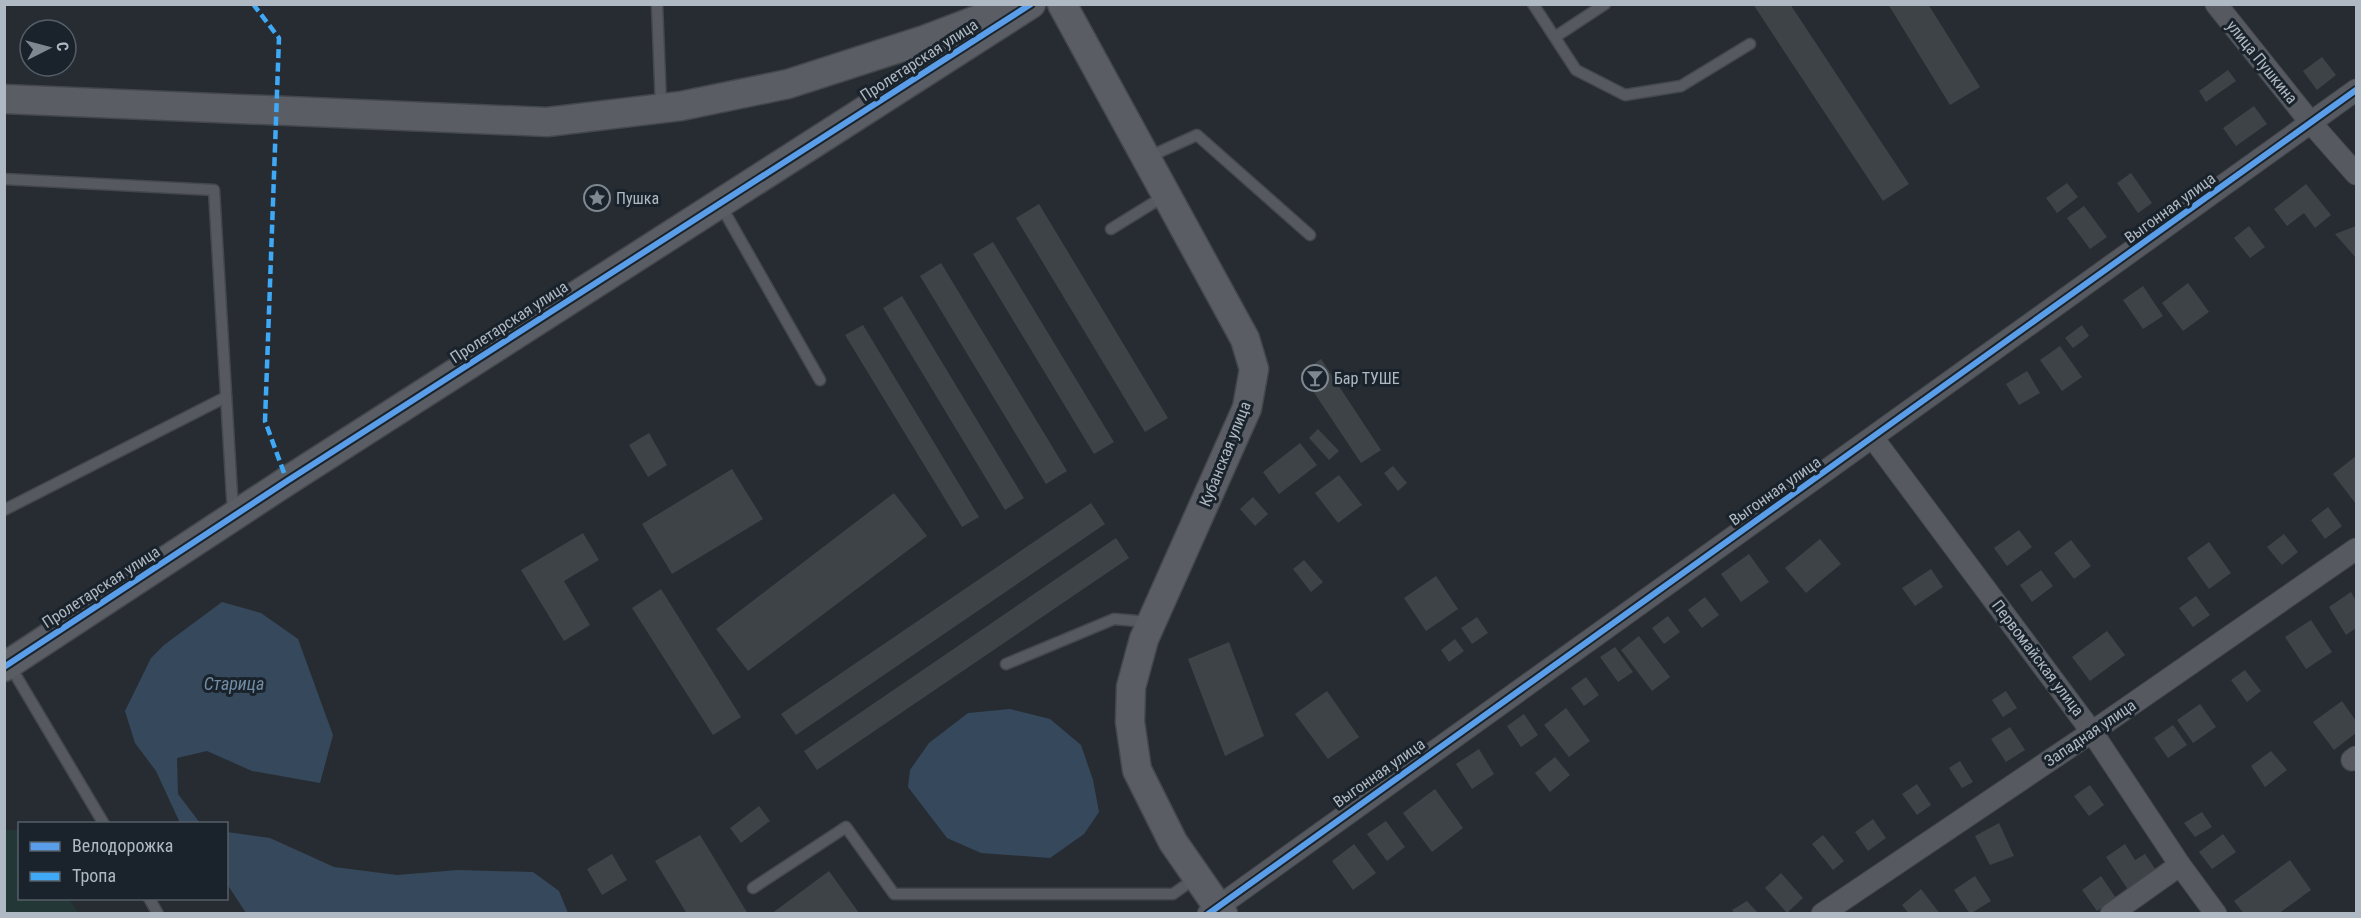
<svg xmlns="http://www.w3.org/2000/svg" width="2361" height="918" font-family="'Roboto Condensed',sans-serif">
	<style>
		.green { fill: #243737 }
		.water { fill: #36485b }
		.building { fill: #3e4348 }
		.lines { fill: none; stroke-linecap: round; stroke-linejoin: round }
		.lane-casing { stroke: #44484c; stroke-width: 13 }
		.street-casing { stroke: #44484c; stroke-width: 23 }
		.secondary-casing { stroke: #44484c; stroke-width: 31 }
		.lane { stroke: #565a60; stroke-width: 10 }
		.street { stroke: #565a60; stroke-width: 21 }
		.secondary { stroke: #5a5e64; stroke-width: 28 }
		.quiet { stroke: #3fa9f5; stroke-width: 4.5; stroke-dasharray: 9 4.5; stroke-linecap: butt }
		.cycleway-casing { stroke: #1a232b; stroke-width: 10 }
		.cycleway { stroke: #5a9eea; stroke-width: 6 }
		.labels { text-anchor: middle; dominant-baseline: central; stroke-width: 6; stroke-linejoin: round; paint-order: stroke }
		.street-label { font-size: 16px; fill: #afb9c3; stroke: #1a232b }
		.poi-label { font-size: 16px; fill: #afb9c3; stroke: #1a232b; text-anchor: start }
		.water-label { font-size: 18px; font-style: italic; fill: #718ca5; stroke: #1a232b }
	</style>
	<rect width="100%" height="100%" fill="#262c32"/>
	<polygon class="green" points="19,829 20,898 69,899 78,913 5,913 5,831"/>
	<g class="water">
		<polygon points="222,602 261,613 298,639 333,735 320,783 252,771 207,751 177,758 178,794 200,823 180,823 156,771 135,743 125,711 151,658 164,645"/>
		<polygon points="1010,709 1050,719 1081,745 1093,780 1099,812 1084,834 1050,858 981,853 947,838 908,787 910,770 929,743 968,713"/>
		<polygon points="227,832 270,838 334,867 397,875 458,870 533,872 559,891 568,913 246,913 227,884"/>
	</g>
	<g class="building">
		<polygon points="1753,4 1790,4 1909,184 1883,201"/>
		<polygon points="1888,4 1928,4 1980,87 1950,105"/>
		<polygon points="2322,57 2336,75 2317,90 2303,71"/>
		<polygon points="2228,70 2236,81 2206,102 2199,91"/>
		<polygon points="2254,106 2267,124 2236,146 2223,128"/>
		<polygon points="2131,173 2152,203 2138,213 2117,183"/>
		<polygon points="2067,183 2078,197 2057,213 2046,198"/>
		<polygon points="2306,184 2331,215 2315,228 2304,213 2287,226 2274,209"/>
		<polygon points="1039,204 1168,418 1145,432 1016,218"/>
		<polygon points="2084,206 2107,237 2090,249 2067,218"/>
		<polygon points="2249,226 2265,247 2250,258 2234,238"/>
		<polygon points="2356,226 2356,258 2335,234"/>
		<polygon points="993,242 1114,442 1094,454 973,254"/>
		<polygon points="941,263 1067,471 1046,484 920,276"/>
		<polygon points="2188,283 2209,312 2183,331 2162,303"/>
		<polygon points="2143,286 2163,316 2143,329 2123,300"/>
		<polygon points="902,296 1024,498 1005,510 883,308"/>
		<polygon points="863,325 979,517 962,527 845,335"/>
		<polygon points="2082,325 2089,336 2073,348 2065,338"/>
		<polygon points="2060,346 2082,377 2062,391 2040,360"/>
		<polygon points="1321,359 1381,450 1361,463 1301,373"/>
		<polygon points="2027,371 2040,393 2019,405 2006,384"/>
		<polygon points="1318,429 1339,451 1329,460 1309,438"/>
		<polygon points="649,433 667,465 648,477 629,445"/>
		<polygon points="1300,443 1317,465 1279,494 1263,472"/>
		<polygon points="2356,456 2356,504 2333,474"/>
		<polygon points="1393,466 1407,483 1398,491 1384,473"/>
		<polygon points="732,469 763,519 672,574 642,524"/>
		<polygon points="1339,475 1362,505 1338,523 1315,493"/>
		<polygon points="894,493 927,536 748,671 716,629"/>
		<polygon points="1253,497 1268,514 1255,526 1240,509"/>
		<polygon points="1091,503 1105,524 796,735 781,714"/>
		<polygon points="2328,507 2342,526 2325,539 2311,520"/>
		<polygon points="2019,530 2032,547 2007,566 1994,548"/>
		<polygon points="583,533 599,560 564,581 590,625 564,641 521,570"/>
		<polygon points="2284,534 2298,552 2282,565 2267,547"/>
		<polygon points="1116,538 1129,558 817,770 804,751"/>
		<polygon points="1820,539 1841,564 1806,593 1785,568"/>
		<polygon points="2071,540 2091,566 2074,579 2054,553"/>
		<polygon points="2209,542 2231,573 2209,589 2187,558"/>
		<polygon points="1749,554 1769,582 1741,602 1721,574"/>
		<polygon points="1304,560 1323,582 1311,592 1293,569"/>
		<polygon points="1931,569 1943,587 1915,606 1902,588"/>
		<polygon points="2041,570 2053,586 2032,602 2020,585"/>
		<polygon points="1436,576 1458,609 1426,631 1404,598"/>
		<polygon points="661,589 741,717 713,735 632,608"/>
		<polygon points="2351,592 2356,601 2356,628 2346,635 2329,607"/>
		<polygon points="2196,596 2210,615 2193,627 2179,608"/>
		<polygon points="1705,597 1719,615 1702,628 1688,610"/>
		<polygon points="1668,616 1680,632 1664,644 1652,628"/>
		<polygon points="1477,617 1488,633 1472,644 1461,628"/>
		<polygon points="2311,620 2332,652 2306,669 2285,637"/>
		<polygon points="2107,631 2125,655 2090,681 2072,657"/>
		<polygon points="1639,636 1670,677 1652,691 1621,650"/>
		<polygon points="1455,639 1464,651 1449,662 1441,650"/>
		<polygon points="1229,642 1264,736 1225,756 1188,659"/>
		<polygon points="1615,647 1633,672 1618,682 1600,657"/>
		<polygon points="2245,670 2261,691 2247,702 2231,680"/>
		<polygon points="1586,677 1599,695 1584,706 1571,688"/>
		<polygon points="1327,691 1359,737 1328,759 1295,714"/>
		<polygon points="2006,691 2017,708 2003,717 1992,700"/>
		<polygon points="2342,701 2356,721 2356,733 2334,750 2313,722"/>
		<polygon points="2200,704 2216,727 2193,743 2177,720"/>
		<polygon points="1566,708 1590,741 1569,757 1544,725"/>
		<polygon points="1524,714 1538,735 1521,747 1507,726"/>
		<polygon points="2173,725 2187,745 2168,758 2154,738"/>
		<polygon points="2010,727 2025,750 2006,762 1991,739"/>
		<polygon points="1479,749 1494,774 1472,789 1456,764"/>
		<polygon points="2271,751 2287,770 2265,787 2251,766"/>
		<polygon points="1555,757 1570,775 1550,792 1535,773"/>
		<polygon points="1960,761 1973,782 1962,788 1949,768"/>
		<polygon points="1917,784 1931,805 1917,815 1902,794"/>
		<polygon points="2090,785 2104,805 2089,816 2074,796"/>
		<polygon points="1435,789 1463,828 1432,852 1403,813"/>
		<polygon points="759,806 770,821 741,843 730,828"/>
		<polygon points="2202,812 2212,827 2195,837 2184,823"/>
		<polygon points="1873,819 1886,838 1868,851 1855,832"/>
		<polygon points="1386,821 1405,847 1387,861 1367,834"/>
		<polygon points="1999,823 2014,856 1990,865 1975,836"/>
		<polygon points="2223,834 2236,852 2212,869 2199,852"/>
		<polygon points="700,835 748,914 687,914 655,861"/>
		<polygon points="1823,835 1844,861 1833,870 1812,844"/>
		<polygon points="1354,844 1376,873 1353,890 1332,861"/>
		<polygon points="2125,844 2135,860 2145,854 2158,873 2129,891 2106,857"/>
		<polygon points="612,854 627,880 602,895 587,869"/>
		<polygon points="2290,860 2311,890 2278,914 2244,914 2234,901"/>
		<polygon points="829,871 859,913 771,914"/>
		<polygon points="1781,873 1803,898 1787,913 1765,888"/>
		<polygon points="1975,876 1991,901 1970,914 1954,890"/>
		<polygon points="2101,876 2116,898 2097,911 2082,890"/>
		<polygon points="1921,889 1940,914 1909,914 1902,905"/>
		<polygon points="1747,901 1759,914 1735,914 1732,910"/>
	</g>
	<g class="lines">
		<defs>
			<g id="lane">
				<polyline points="657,4 661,106"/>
				<polyline points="1533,4 1576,70 1625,95 1681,86 1750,44"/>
				<polyline points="1555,37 1605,4"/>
				<polyline points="1146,158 1197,135 1310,235"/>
				<polyline points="4,179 214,190 233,513"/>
				<polyline points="720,204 820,380"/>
				<polyline points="1111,229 1166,195"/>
				<polyline points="4,510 226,397"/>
				<polyline points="9,664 104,824"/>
				<polyline points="1006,664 1114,619 1149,622"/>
				<polyline points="753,888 846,827 894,894 1173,894 1197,877"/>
				<polyline points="149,898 158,914"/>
			</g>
			<g id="street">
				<polyline points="2216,4 2311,123 2356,174"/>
				<polyline points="1873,438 2092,732 2180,865 2216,914"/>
				<polyline points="2352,760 2356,757"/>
				<polyline points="1208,914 2356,90"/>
				<polyline points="1822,914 2092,732 2356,549"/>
				<polyline points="2111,914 2180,865"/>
			</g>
			<g id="secondary">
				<polyline points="1062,4 1245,339 1254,369 1247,408 1144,639 1131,687 1130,722 1137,770 1173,842 1223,914"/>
				<polyline points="4,99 547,122 681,106 788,84 924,40 998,12"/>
				<polyline points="4,667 287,481 1031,4"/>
			</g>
		</defs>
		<use href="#lane" class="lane-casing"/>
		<use href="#street" class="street-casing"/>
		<use href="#secondary" class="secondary-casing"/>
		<use href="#lane" class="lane"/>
		<use href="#street" class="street"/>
		<use href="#secondary" class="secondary"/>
		<polyline class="quiet" points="253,4 279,38 265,421 287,481"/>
		<defs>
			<g id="cycleway">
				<polyline points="4,667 287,481 1031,4"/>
				<polyline points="1208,914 2356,90"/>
			</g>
		</defs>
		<use href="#cycleway" class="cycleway-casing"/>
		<use href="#cycleway" class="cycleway"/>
	</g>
	<defs>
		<symbol id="sight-ring" viewBox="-11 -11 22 22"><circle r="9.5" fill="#1a232b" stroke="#7f8890" stroke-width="1.5"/><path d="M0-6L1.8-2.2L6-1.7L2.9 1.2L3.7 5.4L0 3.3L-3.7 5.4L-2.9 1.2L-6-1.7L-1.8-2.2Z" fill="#7f8890"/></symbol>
		<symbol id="bar-ring" viewBox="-11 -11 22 22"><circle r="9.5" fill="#1a232b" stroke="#7f8890" stroke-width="1.5"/><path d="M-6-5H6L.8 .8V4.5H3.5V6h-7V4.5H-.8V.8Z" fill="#7f8890"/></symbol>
	</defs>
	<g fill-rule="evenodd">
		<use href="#sight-ring" x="582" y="183" width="30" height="30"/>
		<use href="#bar-ring" x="1300" y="363" width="30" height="30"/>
	</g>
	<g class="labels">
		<g class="street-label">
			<text transform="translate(919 60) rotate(-33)">Пролетарская улица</text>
			<text transform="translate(2262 62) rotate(51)">улица Пушкина</text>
			<text transform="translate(2170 208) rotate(-36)">Выгонная улица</text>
			<text transform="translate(509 322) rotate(-33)">Пролетарская улица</text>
			<text transform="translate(1225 454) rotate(-68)">Кубанская улица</text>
			<text transform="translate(1775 491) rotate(-35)">Выгонная улица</text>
			<text transform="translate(101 587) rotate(-33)">Пролетарская улица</text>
			<text transform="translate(2038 658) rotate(53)">Первомайская улица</text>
			<text transform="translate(2090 733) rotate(-34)">Западная улица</text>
			<text transform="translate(1379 773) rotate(-35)">Выгонная улица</text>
		</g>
		<g class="poi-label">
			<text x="616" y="198">Пушка</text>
			<text x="1334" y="378">Бар ТУШЕ</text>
		</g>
		<g class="water-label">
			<text x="234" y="683">Старица</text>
		</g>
	</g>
	<rect width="2361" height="918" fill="none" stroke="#afb9c3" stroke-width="12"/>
	<rect x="18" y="822" width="210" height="78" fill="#1a232b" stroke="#565f68" stroke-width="1.5"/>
	<rect x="30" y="842" width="30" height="9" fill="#5a9eea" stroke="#565f68" stroke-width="1.5"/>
	<text x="72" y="852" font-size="18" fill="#afb9c3">Велодорожка</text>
	<rect x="30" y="872" width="30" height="9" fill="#3fa9f5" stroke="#565f68" stroke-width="1.5"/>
	<text x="72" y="882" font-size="18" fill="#afb9c3">Тропа</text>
	<g transform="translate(48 48) rotate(84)"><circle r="28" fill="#1a232b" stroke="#565f68" stroke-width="1.5"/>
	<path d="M0-4.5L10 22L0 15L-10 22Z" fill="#7f8890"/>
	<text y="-9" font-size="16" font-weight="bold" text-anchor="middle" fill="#afb9c3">С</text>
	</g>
</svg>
